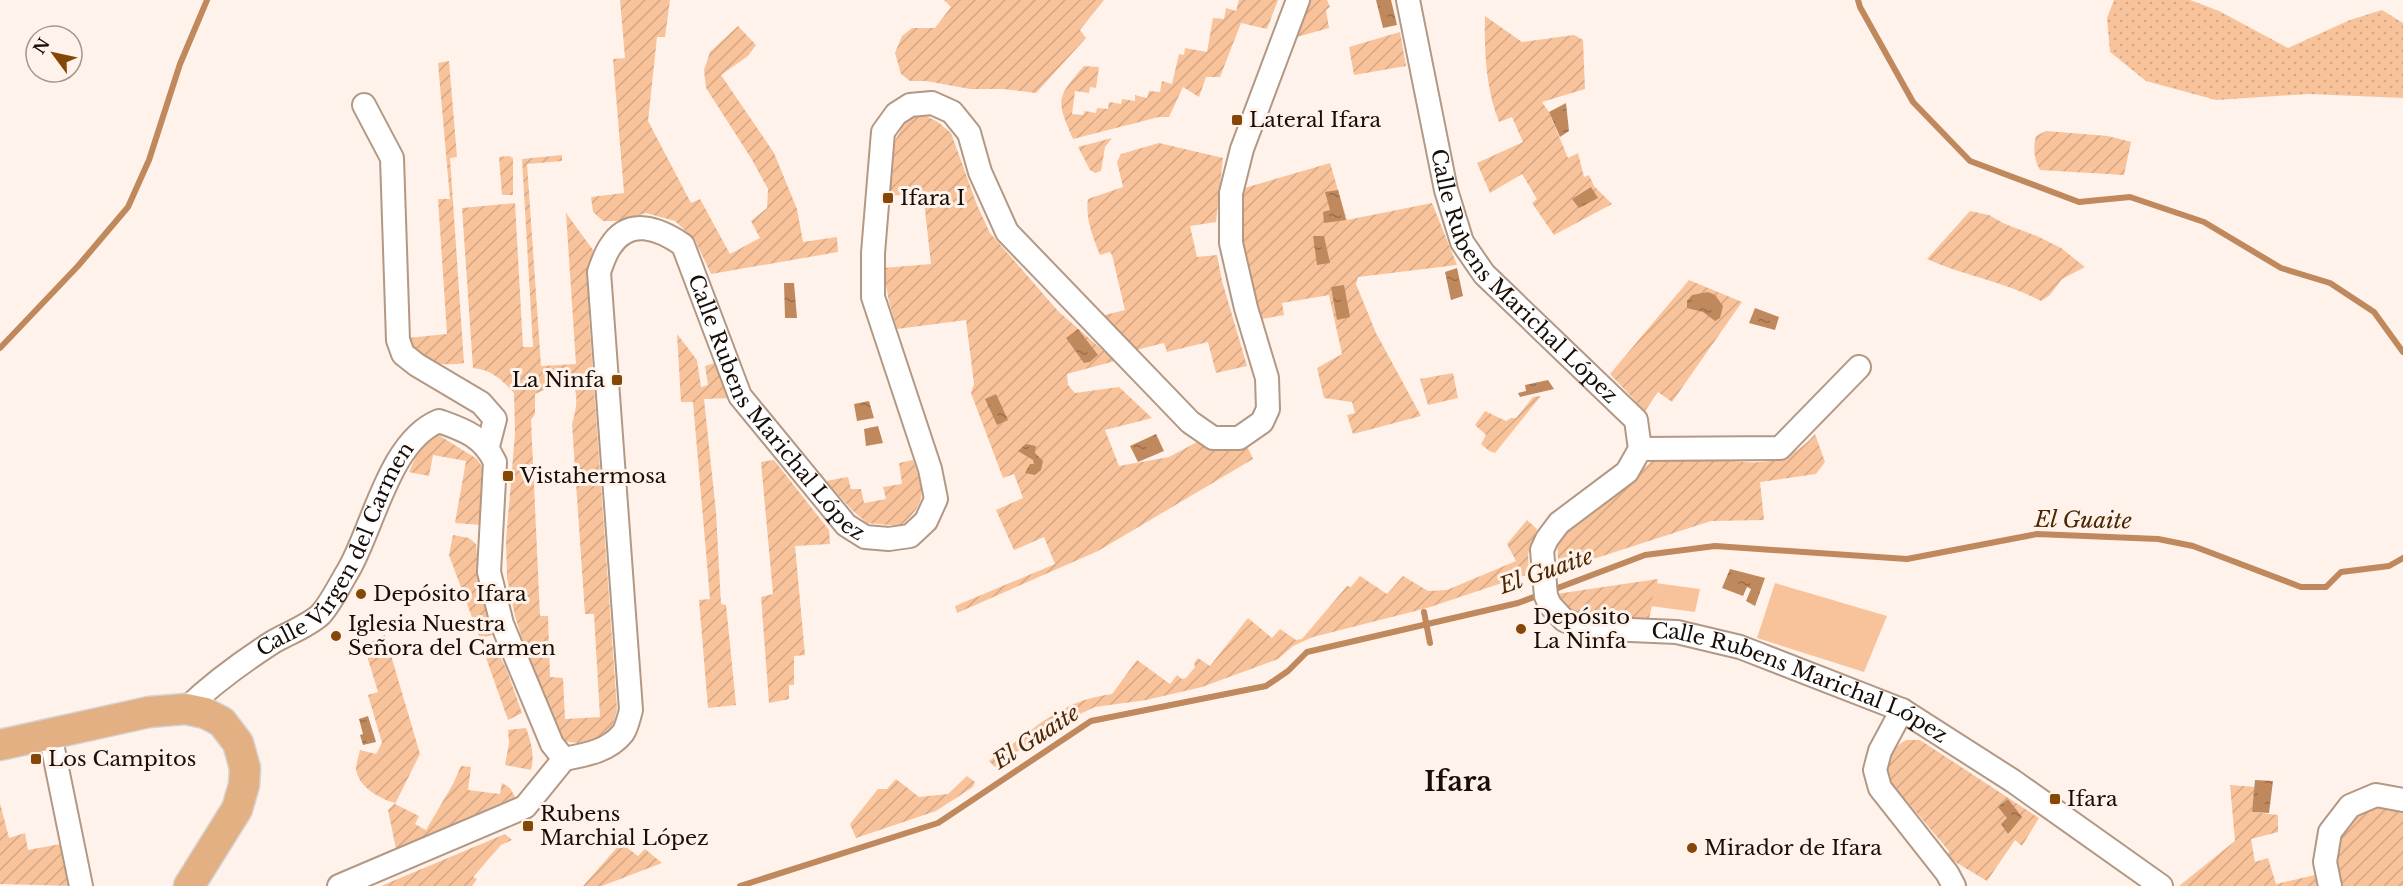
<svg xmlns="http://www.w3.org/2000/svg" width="2403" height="886" font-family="'Libre Baskerville',serif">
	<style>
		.grass { fill: url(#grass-dots) }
		.garden { fill: url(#garden-furrows); fill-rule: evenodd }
		.pitch { fill: #f8c39b }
		.water { fill: url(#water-ripples) }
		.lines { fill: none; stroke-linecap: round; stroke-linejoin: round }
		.stream { stroke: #bf885d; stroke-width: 6 }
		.minor-casing { stroke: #b39884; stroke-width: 26 }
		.major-casing { stroke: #d5d4d2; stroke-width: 33 }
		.minor { stroke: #fff; stroke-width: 22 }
		.major { stroke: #e2b083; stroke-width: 30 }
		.poi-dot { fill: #844706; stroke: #fef2ea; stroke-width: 2 }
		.labels { text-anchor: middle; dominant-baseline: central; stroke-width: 6; stroke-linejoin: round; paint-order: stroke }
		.poi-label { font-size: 21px; fill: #180e07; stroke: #fef2ea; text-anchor: start }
		.street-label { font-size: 21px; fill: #180e07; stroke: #fef2ea }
		.water-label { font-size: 22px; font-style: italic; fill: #4d2704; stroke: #fef2ea }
		.district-label { font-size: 27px; font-weight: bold; fill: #180e07; stroke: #fef2ea }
	</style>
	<defs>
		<pattern id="grass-dots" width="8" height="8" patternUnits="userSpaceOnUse" patternTransform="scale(1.5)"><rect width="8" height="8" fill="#f8c39b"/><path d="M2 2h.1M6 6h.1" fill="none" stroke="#d4a684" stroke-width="1.8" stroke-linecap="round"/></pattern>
		<pattern id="garden-furrows" width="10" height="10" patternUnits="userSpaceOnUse" patternTransform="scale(1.5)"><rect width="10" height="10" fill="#f8c39b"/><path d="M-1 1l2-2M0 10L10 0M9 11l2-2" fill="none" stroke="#d4a684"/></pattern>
		<pattern id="water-ripples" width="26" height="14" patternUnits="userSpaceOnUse" patternTransform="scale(1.5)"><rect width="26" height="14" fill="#bf885d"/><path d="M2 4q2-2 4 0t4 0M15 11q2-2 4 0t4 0" fill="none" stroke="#9a6e4b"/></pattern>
	</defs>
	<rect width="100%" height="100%" fill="#fef2ea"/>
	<polygon class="grass" points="2114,0 2190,0 2219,11 2288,48 2350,20 2382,10 2403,23 2403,98 2309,94 2216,100 2146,81 2110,52 2107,18"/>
	<g class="garden">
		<polygon points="620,0 670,0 665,37 657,37 648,121 691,203 700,199 730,254 760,238 751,221 767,208 768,189 751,158 706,88 704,70 710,52 738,26 756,45 748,56 721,75 774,153 797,209 803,242 837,237 838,252 711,274 695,240 675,221 646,213 618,221 603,221 593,212 591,197 624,193 613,59 625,58"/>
		<polygon points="944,0 1104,0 1080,30 1086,38 1036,93 1003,89 970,89 926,81 910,81 901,74 895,53 902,36 912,28 935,28 951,7"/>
		<path d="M1239,0H1278L1267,29L1241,23L1220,77H1206L1199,97L1183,87L1169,117H1159L1073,139C1056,100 1056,98 1084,66L1099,67L1096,88L1090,87L1089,93L1075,91L1072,114L1083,115L1085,111L1096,113L1097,108L1108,109L1109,102L1121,104L1122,99L1135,101V95L1147,98L1149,91L1160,92L1162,81L1172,84L1179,54L1184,55L1185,48L1207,52L1213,18L1224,19L1226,8L1236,11Z"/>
		<polygon points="1309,0 1327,0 1330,7 1326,10 1329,28 1293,38"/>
		<path d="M1485,16L1522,42L1574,35L1583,40L1585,89L1542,102L1549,112L1568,158L1578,153L1584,177L1589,175L1594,186L1612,204L1554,235L1532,203L1537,199L1522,174L1490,193L1477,163L1523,142L1512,117L1499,122C1486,89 1484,51 1485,16Z"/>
		<polygon points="1400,32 1406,66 1354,75 1349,47"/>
		<path d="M449,61L457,157L450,158L464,363C440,367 417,363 407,338L447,334L438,199H450L438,63Z"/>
		<polygon points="920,113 938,122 951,133 977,205 990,233 1058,311 1115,361 1067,374 1068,385 1075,393 1119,387 1152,418 1105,430 1119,466 1169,457 1199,441 1242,442 1249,450 1253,459 1098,551 957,613 955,606 1055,564 1044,537 1014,550 996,510 1023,498 1014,474 1003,478 971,393 974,384 966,320 897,329 889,302 883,268 931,264 923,192 890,196 893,144 909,115"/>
		<path d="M2046,131L2108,136L2131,142L2124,175L2040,170C2034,160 2033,147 2036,136Z"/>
		<polygon points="1112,138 1105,147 1101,171 1095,173 1090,170 1078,147"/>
		<path d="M1159,143L1223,158L1216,222L1190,226L1197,257L1217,255L1222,281L1247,366L1216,373L1208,342L1167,352L1164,343L1136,350L1101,316L1125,310L1112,255L1110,252L1100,255C1093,238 1085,217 1088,199L1123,187L1117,162L1121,154Z"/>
		<path d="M562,155V161L527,164L541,366L576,364L566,213L593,250L588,279L589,318L617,709C611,744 593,746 562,741L547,717L515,616L507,578L506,540L515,434L514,393C501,379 492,370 473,368L462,208L515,203L523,347H533L522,159ZM558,384H573C579,398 576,410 572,424L585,614H594L600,717L565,719L563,678L550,677L548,616H540L531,420L535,414V394Z"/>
		<polygon points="509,156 513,158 513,195 502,195 499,157"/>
		<polygon points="1330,163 1347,220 1432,203 1457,265 1358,277 1356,284 1376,333 1421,416 1353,434 1347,415 1355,413 1352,402 1324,398 1317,368 1342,354 1329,295 1282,303 1284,315 1262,319 1244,261 1241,189"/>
		<path d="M1970,211L1989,215L2005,224L2037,236L2061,248L2085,267L2062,279L2050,295L2041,301C2006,282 1964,276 1927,259Z"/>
		<polygon points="1689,280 1742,302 1672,402 1658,392 1645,411 1610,374"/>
		<polygon points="677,334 697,360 701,387 708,385 705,366 715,363 730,398 704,399 716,512 721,604 726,605 736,705 708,708 699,600 710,599 693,402 681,402"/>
		<polygon points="1453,373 1458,398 1428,405 1420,379"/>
		<polygon points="1541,396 1495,453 1489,451 1481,444 1486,435 1475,425 1485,411 1506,421 1511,418 1516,418 1533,397"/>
		<polygon points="437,434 477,459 484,470 481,525 455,523 466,461 433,455 429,476 409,472 421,445"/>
		<path d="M1815,434L1825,462L1816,474L1760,482L1764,520L1711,521L1587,561L1568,564L1558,560C1558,555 1557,547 1559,542C1564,529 1584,521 1594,513C1604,505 1649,461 1656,459C1712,443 1767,490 1815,434Z"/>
		<polygon points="774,460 829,530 830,544 795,546 805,655 794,656 794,685 789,685 789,699 769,703 761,597 773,594 761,462"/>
		<path d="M913,460C925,493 927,502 901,526L867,523L852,510L826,481L848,477L851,489H861L864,503L886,499L883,487L902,484L899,463Z"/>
		<path d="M1527,520L1537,529L1528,554L1529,574L1427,608L1313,637L1293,646L1278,659L1202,687L1146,700L1095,707L1056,725L995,767L989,761C1031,733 1057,701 1112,694L1137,660L1170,684L1177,675L1182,679L1186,678L1195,667L1194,663L1198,658L1210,666L1248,618L1272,638L1280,629L1296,640L1302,639L1347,586L1351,587L1360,576L1387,594L1403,576L1428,591L1447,590L1516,561L1507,544Z"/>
		<polygon points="453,535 469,538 476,544 481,595 494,634 480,639 449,555"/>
		<polygon points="1658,579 1649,619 1583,616 1571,612 1556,594"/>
		<path d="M385,635L420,754L395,804L419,816L415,824L426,830L453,784L461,766L471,767L468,790L500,794L502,783L510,788L515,797L396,849L388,810L395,803C379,798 359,788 356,769C356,764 359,755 360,750L376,754L382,743L368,695L378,692L367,656V644Z"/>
		<polygon points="497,651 506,668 522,713 508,720 485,655"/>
		<path d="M526,728C531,742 535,755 531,770L505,765L509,743L508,730Z"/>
		<path d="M1906,740H1920L2039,818L2022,846L2015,840L1987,881L1947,857L1949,851L1888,779C1884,758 1889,751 1906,740Z"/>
		<polygon points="967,776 975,782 973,787 936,811 856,838 850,824 878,789 887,789 896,779 919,797 948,794"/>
		<polygon points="2230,785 2255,787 2252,812 2278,815 2278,832 2251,839 2255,862 2268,858 2276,884 2315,875 2317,886 2179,886 2235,841"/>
		<polygon points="0,803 9,838 25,833 28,850 66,843 75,886 0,884"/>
		<path d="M2381,805L2403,811V886H2340C2329,845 2341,819 2381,805Z"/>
		<polygon points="505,834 512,840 501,845 473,877 477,879 472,886 381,886"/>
		<polygon points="621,843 638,856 645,849 662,863 602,886 583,886"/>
	</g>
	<g class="pitch">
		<polygon points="1655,583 1700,589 1695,612 1651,606"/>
		<polygon points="1775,583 1887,616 1864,672 1757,638"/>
	</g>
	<g class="water">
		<polygon points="1376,0 1391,0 1397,25 1383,28"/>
		<polygon points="1566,103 1569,131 1560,137 1549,112"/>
		<polygon points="1591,187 1598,198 1579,208 1572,199"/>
		<polygon points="1338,190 1346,220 1324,223 1323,212 1330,210 1325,192"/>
		<polygon points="1313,236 1324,236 1330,263 1317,265"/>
		<polygon points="1457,268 1463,296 1451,300 1445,272"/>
		<polygon points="784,283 794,283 797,318 785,318"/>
		<polygon points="1344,285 1350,317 1337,320 1331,287"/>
		<polygon points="1708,292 1715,295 1723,306 1720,318 1715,321 1703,312 1687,308 1687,301 1692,295"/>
		<polygon points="1755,308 1779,317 1775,330 1749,323"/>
		<polygon points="1078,329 1098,355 1090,362 1084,363 1066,338"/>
		<polygon points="1548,380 1554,389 1520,397 1518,393 1526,391 1525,385"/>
		<polygon points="996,394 1008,420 997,425 985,399"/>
		<polygon points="869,401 874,418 857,421 854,404"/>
		<polygon points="878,426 883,443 866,446 864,429"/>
		<polygon points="1156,434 1164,451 1138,462 1130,446"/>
		<polygon points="1026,444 1036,446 1035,453 1043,461 1041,470 1035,475 1025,473 1030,464 1034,464 1033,460 1018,451"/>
		<polygon points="1730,569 1765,578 1755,606 1746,601 1751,589 1747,587 1743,596 1722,588"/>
		<polygon points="368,716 376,742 363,745 360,735 363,734 359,719"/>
		<polygon points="2255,780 2273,781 2269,813 2252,812"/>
		<polygon points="2008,799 2022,817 2008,834 2001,824 2007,818 1998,807"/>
	</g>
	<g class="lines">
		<g class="stream">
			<polyline points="1858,0 1860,7 1913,102 1970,161 2079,202 2130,197 2204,222 2281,268 2330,283 2374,312 2403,352"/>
			<polyline points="0,348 78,266 128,207 149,160 180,64 207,0"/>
			<polyline points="1424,612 1430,643"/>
			<polyline points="740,886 938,823 1091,721 1266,686 1288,671 1307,652 1518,603 1645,555 1715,546 1907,559 2037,534 2158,539 2193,546 2301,587 2326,587 2341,572 2389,566 2403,558"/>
		</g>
		<defs>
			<g id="minor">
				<path id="s1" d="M1408,0L1446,190L1462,242L1484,274L1636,420L1640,449L1627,472L1559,523L1547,539L1542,550L1546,596L1550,605L1564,620L1584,628L1677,632L1740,647L1902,710L2013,781L2161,886"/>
				<polyline points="364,105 392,158 398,340 403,354 417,365 481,403 495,419 488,446"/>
				<polyline points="1640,449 1780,448 1859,367"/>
				<path id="s2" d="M186,709C212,684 242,662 273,642C287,634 310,625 321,614C331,603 340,584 348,571C373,529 389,441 439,421C464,430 483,436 495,462L489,572L502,624L552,744L564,759"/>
				<polyline points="1902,710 1880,751 1875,770 1880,788 1947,873 1954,886"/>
				<polyline points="50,734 81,886"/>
				<path id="s3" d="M564,759C585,755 609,751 623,733C627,727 629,717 631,710L599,272C602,264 605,254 610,247C629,216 660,229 683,245L740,396L846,525L865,537L889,539L910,536L926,521L936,499L930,469L873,297V253L883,132L896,114L910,105L932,103L952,112L969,133L980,172L1007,232L1190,422L1213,438H1239L1262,422L1268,409L1267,378L1246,308L1231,243V193L1242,149L1298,0"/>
				<polyline points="339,886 525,807 564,759"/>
				<polyline points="2330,886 2325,862 2330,832 2350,806 2376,795 2403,800"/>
			</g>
			<polyline id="major" points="0,745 149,712 186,709 205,713 222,722 238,743 245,768 244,785 237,809 189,886"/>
		</defs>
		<use href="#minor" class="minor-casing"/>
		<use href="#major" class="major-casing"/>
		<use href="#minor" class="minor"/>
		<use href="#major" class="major"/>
	</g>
	<g class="poi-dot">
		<rect x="1231" y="114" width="12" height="12" rx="3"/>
		<rect x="882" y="192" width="12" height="12" rx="3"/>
		<rect x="611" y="374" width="12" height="12" rx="3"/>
		<rect x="502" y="470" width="12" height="12" rx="3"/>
		<circle cx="361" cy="594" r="6"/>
		<circle cx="1521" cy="629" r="6"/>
		<circle cx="336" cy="636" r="6"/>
		<rect x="30" y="753" width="12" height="12" rx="3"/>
		<rect x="2049" y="793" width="12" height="12" rx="3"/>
		<rect x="522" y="820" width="12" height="12" rx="3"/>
		<circle cx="1692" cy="848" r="6"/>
	</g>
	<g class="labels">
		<g class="poi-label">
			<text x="1249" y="120">Lateral Ifara</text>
			<text x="900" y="198">Ifara I</text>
			<text x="605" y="380" text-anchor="end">La Ninfa</text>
			<text x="520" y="476">Vistahermosa</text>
			<text x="373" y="594">Depósito Ifara</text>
			<text x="1533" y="617">Depósito<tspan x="1533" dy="24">La Ninfa</tspan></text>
			<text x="348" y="624">Iglesia Nuestra<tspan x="348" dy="24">Señora del Carmen</tspan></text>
			<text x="48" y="759">Los Campitos</text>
			<text x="2067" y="799">Ifara</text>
			<text x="540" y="814">Rubens<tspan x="540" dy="24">Marchial López</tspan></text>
			<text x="1704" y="848">Mirador de Ifara</text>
		</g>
		<g class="street-label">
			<text stroke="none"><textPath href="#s1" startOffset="310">Calle Rubens Marichal López</textPath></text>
			<text stroke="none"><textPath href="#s3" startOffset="831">Calle Rubens Marichal López</textPath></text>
			<text stroke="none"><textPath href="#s2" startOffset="225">Calle Virgen del Carmen</textPath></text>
			<text stroke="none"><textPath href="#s1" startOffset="994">Calle Rubens Marichal López</textPath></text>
		</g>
		<g class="water-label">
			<text transform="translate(2083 520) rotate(1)">El Guaite</text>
			<text transform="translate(1546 571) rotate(-19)">El Guaite</text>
			<text transform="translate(1036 737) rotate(-33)">El Guaite</text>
		</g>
		<g class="district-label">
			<text x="1458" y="781">Ifara</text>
		</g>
	</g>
	<g transform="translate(54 54) rotate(303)"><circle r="28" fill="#fef2ea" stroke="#a2978f" stroke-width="1.5"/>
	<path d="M0-4.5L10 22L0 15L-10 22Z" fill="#844706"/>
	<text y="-9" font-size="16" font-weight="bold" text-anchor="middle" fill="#180e07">N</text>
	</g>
</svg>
